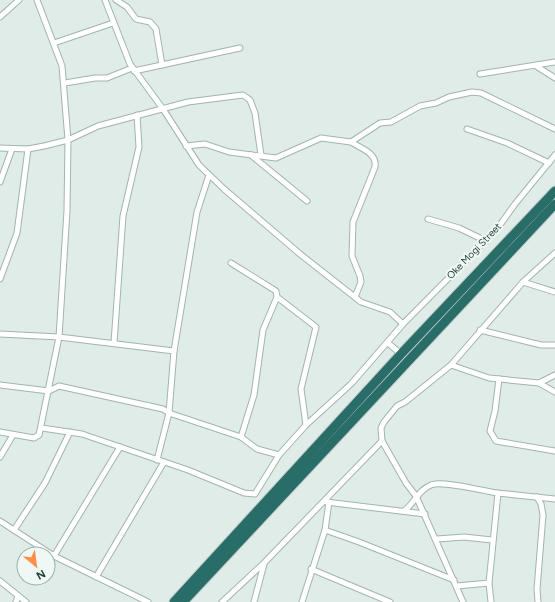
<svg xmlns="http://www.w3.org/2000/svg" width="555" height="602" font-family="Figtree,sans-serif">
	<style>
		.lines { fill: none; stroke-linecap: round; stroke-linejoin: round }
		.minor-casing { stroke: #a2b4b0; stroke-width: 7 }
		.motorway-casing { stroke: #c0c9c8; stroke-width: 11 }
		.minor { stroke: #fff; stroke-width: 5 }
		.motorway { stroke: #286d68; stroke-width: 9 }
		.labels { text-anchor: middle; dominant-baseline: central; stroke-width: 4; stroke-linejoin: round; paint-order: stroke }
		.street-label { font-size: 10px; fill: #1f3e3a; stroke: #f0f8f5 }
	</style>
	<rect width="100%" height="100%" fill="#dfece8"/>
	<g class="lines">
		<defs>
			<g id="minor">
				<polyline points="105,0 130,64 163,109 199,165 224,189 300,254 361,302 390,312 403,324"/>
				<polyline points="116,0 127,7 136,19 150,22 156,29 162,65"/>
				<polyline points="0,17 19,0"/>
				<polyline points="54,43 113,23"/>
				<polyline points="536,66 555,78"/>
				<polyline points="134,71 240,48"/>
				<polyline points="480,74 555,62"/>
				<polyline points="65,83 95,78 107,78 132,68"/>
				<polyline points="467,129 507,143 549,163"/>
				<path d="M351,142C362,149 377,153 375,167L353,222L352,256L360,276L361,282L355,297"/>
				<polyline points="186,146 205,144 229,152 276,158 321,138 351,142 380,123 391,122 420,106 436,103 449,97 472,92 481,93 555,129"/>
				<polyline points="0,148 28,149 44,146 68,140 98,126 188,102 243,95 250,100 255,113 261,155"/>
				<polyline points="251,155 307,201"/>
				<polyline points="0,182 12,149"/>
				<polyline points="428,219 459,228 486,241"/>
				<polyline points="231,263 276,291 277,297 316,327 301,389 306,425"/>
				<polyline points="0,279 17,233 28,149"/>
				<polyline points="523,282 555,292"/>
				<polyline points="480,330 541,345 555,345"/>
				<polyline points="0,334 59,337 174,351"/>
				<polyline points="114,343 123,216 139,147 137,115"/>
				<polyline points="388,343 401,354"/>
				<polyline points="451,365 489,378 539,383 555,375"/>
				<polyline points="499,379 495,411 490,431 496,441 555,451"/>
				<polyline points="539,383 555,392"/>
				<polyline points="0,385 49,391 59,386 163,409 169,413 241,437 254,395 263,330 277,297"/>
				<polyline points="42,428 82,434 188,470 244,493 255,494 279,455 306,425 351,384 403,324 497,229 515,204 555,155"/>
				<polyline points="0,432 34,438 39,435 59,337 67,211 68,140 62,66 37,0"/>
				<polyline points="241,437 257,449 279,455"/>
				<polyline points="382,441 406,483 416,496 463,602"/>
				<polyline points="0,457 13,435"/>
				<polyline points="157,460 169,413 174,351 197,212 209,175"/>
				<polyline points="537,497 541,504 543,515 537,589 538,602"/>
				<polyline points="326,502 425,514"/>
				<path d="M405,510C415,503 418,490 431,485C441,480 484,491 497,493C516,495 536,497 555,499"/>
				<polyline points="0,521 54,556 148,602"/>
				<polyline points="14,530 45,483 70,432"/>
				<polyline points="325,530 359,542 454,580"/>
				<polyline points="437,539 464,537 492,540"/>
				<polyline points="54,556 120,447"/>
				<polyline points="311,569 390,602"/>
				<polyline points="96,577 164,462"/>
				<polyline points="0,581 26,602"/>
				<polyline points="457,586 489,583"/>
				<polyline points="16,602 18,596"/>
				<polyline points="222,602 264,563 382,441 381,428 384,422 397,406 405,402 451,365 523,282 555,253"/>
				<polyline points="254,602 264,564"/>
				<polyline points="302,602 325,530 329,502"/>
				<polyline points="491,602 489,583 498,493"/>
			</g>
			<g id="motorway">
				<polyline points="174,602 401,354 555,191"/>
				<polyline points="183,602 555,204"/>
			</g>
		</defs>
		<use href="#minor" class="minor-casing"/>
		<use href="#motorway" class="motorway-casing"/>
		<use href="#minor" class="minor"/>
		<use href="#motorway" class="motorway"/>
	</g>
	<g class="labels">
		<g class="street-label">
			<text transform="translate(474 251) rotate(-46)">Oke Mogi Street</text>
		</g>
	</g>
	<g transform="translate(36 566) rotate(151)"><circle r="19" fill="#f0f8f5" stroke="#9caeaa"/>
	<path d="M0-3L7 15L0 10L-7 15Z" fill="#ff904b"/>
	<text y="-6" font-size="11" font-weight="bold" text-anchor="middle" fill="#1f3e3a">N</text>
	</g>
</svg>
